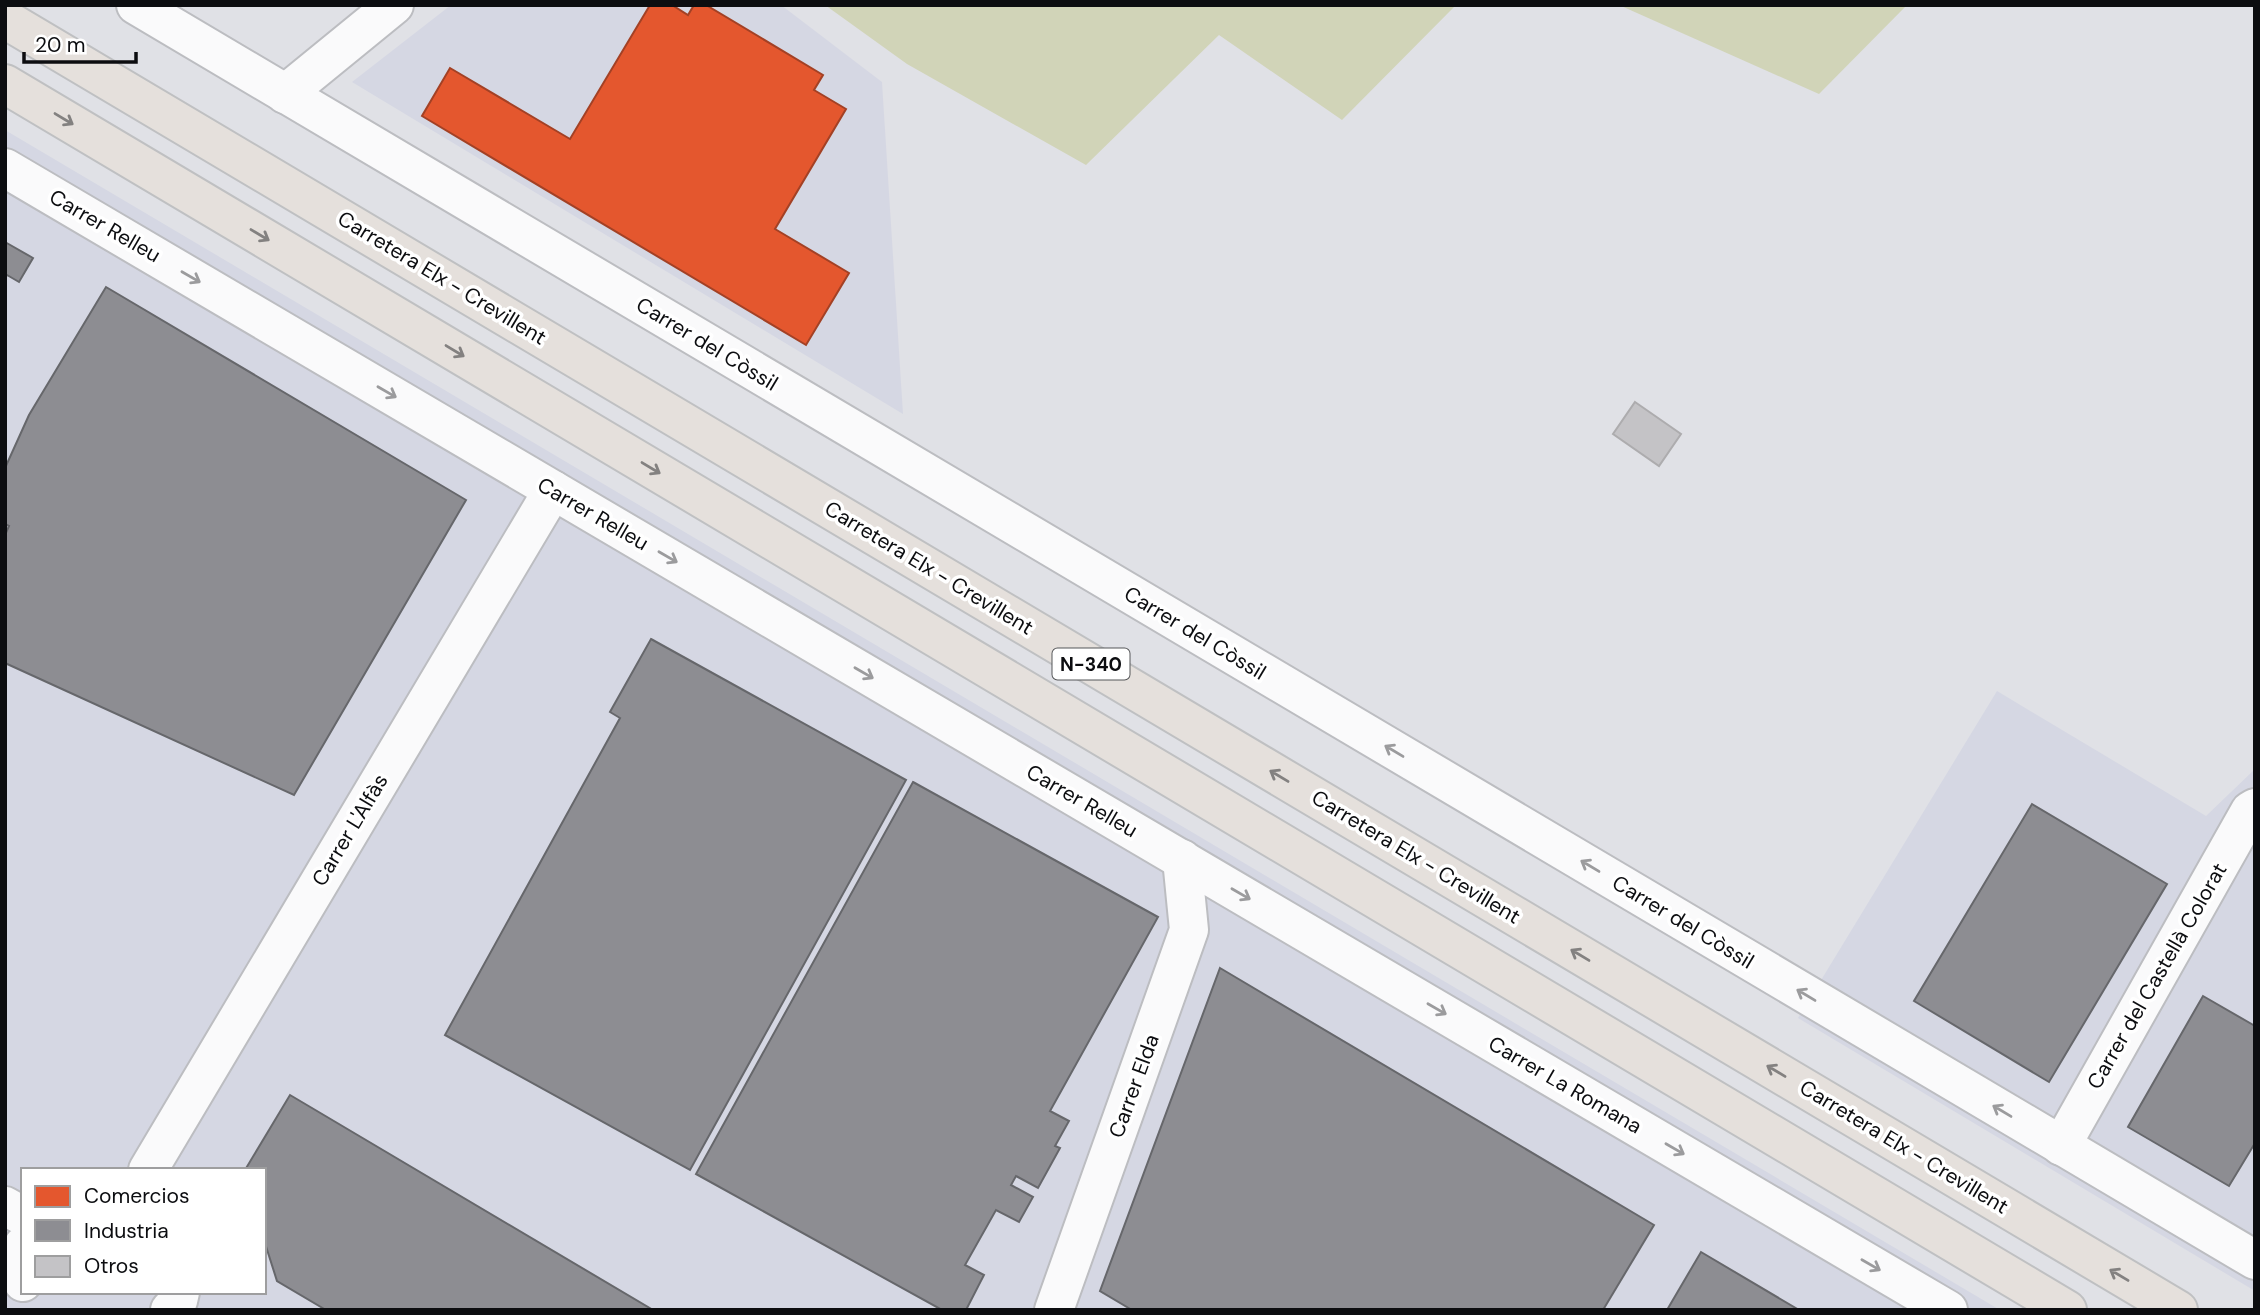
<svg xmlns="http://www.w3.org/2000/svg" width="2260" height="1315" font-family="'DM Sans',sans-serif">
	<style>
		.built { fill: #d5d7e3; fill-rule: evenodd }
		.green { fill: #d1d4b8 }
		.shops { fill: #e4572e; stroke: #a34125; stroke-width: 2 }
		.industry { fill: #8d8d92; stroke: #66676b; stroke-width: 2 }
		.building { fill: #c4c3c6; stroke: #adacae; stroke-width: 2 }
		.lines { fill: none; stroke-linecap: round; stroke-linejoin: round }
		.minor-casing { stroke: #bcbdc1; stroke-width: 42 }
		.trunk-casing { stroke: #bfc0c2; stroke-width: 42 }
		.minor { stroke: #fafafb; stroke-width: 38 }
		.trunk { stroke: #e5e0dc; stroke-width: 38 }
		.oneway { stroke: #838180 }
		.oneway2 { stroke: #9b9b9d }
		.labels { text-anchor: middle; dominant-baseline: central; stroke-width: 7; stroke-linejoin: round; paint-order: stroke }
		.shield { fill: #fff; stroke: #555658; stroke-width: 2 }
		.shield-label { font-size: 19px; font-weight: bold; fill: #0c0d10 }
		.street-label { font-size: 21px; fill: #0c0d10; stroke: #fff }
	</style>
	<rect width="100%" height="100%" fill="#e0e1e6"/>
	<g class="built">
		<polygon points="451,5 781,5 882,82 903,414 352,82"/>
		<path d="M5,130L2000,1310H5ZM23,1170H264V1292H23Z"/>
		<polygon points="1997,691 2206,816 2255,769 2255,1291 1798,1018"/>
	</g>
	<g class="green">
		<polygon points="825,5 1456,5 1342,120 1219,35 1086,165 907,64"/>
		<polygon points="1619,5 1907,5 1819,94"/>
	</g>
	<polygon class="shops" points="650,5 672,5 688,15 694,5 706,5 823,75 814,90 846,109 775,229 849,273 806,345 422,116 450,68 570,139"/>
	<g class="industry">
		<polygon points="5,242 33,258 19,282 7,275 5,278"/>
		<polygon points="106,287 466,500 294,795 5,663 5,535 9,526 5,524 5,468 29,415"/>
		<polygon points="651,639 906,780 690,1170 445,1035 620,718 610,712"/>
		<polygon points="913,782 1158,917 1050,1111 1069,1121 1055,1146 1060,1148 1038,1188 1016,1176 1011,1185 1033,1197 1019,1222 996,1210 965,1265 984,1275 966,1310 942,1310 696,1174"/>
		<polygon points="2032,804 2167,884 2049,1082 1914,1001"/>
		<polygon points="1220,968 1654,1225 1603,1310 1132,1310 1100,1291"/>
		<polygon points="2203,996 2255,1026 2255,1143 2229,1186 2128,1127"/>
		<polygon points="290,1095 653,1310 326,1310 277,1281 264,1240 264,1170 245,1170"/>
		<polygon points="1701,1252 1799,1310 1667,1310"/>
	</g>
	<polygon class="building" points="1635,402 1681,434 1659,466 1613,434"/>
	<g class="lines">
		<defs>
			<g id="minor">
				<polyline points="136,5 2255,1260"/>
				<polyline points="285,94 394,5"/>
				<polyline points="5,168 1948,1310"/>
				<polyline points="2061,1146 2250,811 2255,808"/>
				<polyline points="148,1170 553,490"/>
				<polyline points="5,1206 23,1216"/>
				<polyline points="23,1246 18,1265 23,1282"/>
				<polyline points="170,1310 178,1301 180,1292"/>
				<polyline points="1054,1310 1189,930 1182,859"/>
			</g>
			<g id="trunk">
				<polyline points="5,19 2178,1310"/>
				<polyline points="5,84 2067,1310"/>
			</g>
		</defs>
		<use href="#minor" class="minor-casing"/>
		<use href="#trunk" class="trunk-casing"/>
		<use href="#minor" class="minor"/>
		<use href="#trunk" class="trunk"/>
	</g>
	<defs><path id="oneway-shaft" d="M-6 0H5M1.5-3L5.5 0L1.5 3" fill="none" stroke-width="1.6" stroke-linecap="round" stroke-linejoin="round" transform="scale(1.75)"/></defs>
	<g class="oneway">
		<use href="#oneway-shaft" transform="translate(64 119) rotate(31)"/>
		<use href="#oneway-shaft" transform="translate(260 235) rotate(31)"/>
		<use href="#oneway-shaft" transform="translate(455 351) rotate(31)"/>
		<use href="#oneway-shaft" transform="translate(651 468) rotate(31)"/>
		<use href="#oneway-shaft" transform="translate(1279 776) rotate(-149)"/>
		<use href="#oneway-shaft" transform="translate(1580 955) rotate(-149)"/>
		<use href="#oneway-shaft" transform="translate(1776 1071) rotate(-149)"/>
		<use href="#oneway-shaft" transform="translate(2119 1275) rotate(-149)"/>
	</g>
	<g class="oneway2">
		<use href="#oneway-shaft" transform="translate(191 277) rotate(30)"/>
		<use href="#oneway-shaft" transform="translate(387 392) rotate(30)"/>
		<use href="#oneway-shaft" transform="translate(668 557) rotate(30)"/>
		<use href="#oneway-shaft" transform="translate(864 673) rotate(30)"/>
		<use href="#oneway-shaft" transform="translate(1394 751) rotate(-149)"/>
		<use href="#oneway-shaft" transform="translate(1590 866) rotate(-149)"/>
		<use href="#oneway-shaft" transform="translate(1241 894) rotate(30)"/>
		<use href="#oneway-shaft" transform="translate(1806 995) rotate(-149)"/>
		<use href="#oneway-shaft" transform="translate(1437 1009) rotate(30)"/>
		<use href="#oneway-shaft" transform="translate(2002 1111) rotate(-149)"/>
		<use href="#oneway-shaft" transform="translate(1675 1149) rotate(30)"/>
		<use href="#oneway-shaft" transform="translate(1871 1265) rotate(30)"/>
	</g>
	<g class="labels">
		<rect class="shield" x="1052.5" y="648.5" width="77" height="31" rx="5"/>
		<g class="shield-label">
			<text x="1091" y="664">N-340</text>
		</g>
		<g class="street-label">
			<text transform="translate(105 226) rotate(30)">Carrer Relleu</text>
			<text transform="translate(442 278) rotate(31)">Carretera Elx - Crevillent</text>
			<text transform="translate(707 344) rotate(31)">Carrer del Còssil</text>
			<text transform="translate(593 514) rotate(30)">Carrer Relleu</text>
			<text transform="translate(929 568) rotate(31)">Carretera Elx - Crevillent</text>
			<text transform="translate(1195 633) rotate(31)">Carrer del Còssil</text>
			<text transform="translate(1082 801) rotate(30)">Carrer Relleu</text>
			<text transform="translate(350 830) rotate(-59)">Carrer L'Alfàs</text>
			<text transform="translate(1416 857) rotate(31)">Carretera Elx - Crevillent</text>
			<text transform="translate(1683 922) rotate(31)">Carrer del Còssil</text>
			<text transform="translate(2157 976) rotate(-60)">Carrer del Castellà Colorat</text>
			<text transform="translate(1565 1085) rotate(30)">Carrer La Romana</text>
			<text transform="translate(1134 1086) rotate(-70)">Carrer Elda</text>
			<text transform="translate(1904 1147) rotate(31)">Carretera Elx - Crevillent</text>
		</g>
	</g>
	<rect width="2260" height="1315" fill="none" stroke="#0c0d10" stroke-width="14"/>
	<rect x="21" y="1168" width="245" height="126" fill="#ffffff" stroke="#9e9e9f" stroke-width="2"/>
	<rect x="35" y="1186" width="35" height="21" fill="#e4572e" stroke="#9e9e9f" stroke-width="2"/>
	<text x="84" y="1203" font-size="21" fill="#0c0d10">Comercios</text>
	<rect x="35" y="1220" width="35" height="21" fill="#8d8d92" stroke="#9e9e9f" stroke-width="2"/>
	<text x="84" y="1238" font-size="21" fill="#0c0d10">Industria</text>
	<rect x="35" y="1256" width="35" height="21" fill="#c4c3c6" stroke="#9e9e9f" stroke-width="2"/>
	<text x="84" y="1273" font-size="21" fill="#0c0d10">Otros</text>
	<path d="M24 52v10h112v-10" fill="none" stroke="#0c0d10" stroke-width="3.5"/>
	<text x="35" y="52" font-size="21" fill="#0c0d10" stroke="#ffffff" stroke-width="5" paint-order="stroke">20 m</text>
</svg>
